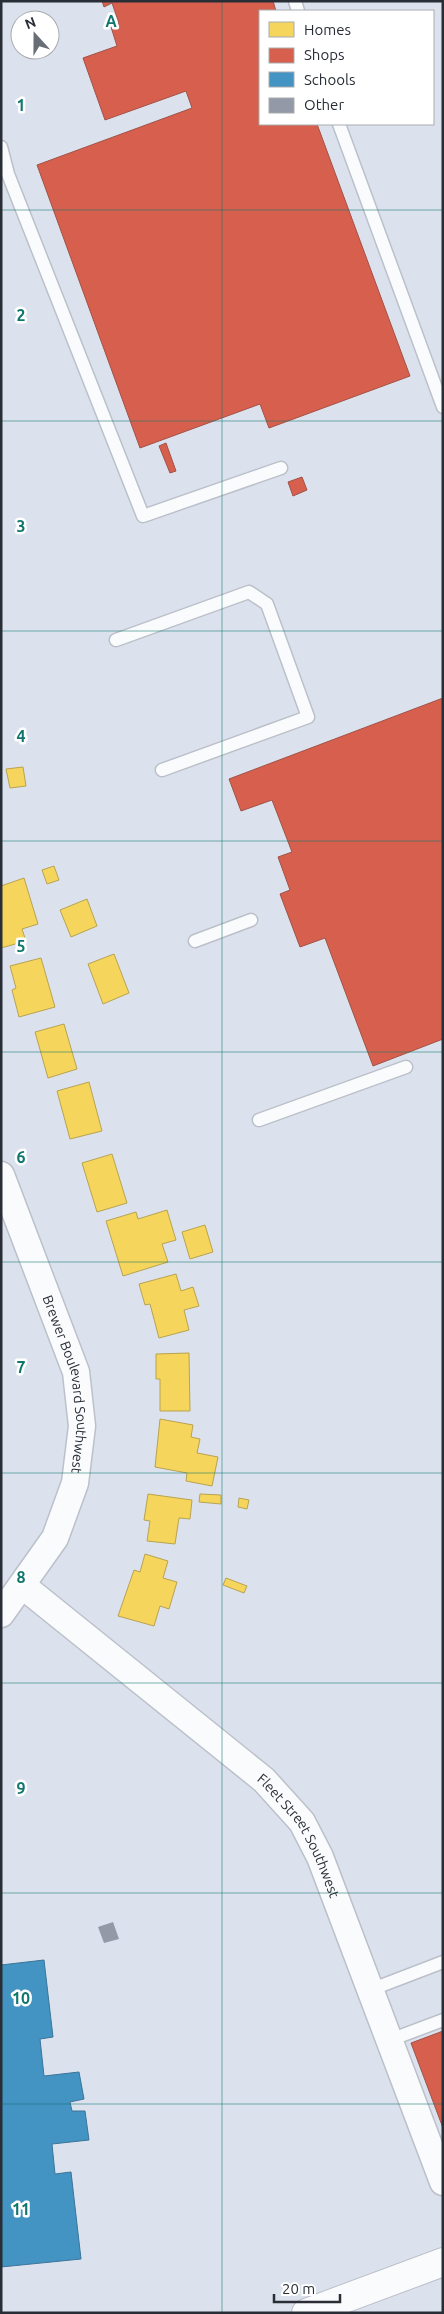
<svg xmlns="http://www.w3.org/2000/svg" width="444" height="2314" font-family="Ubuntu,sans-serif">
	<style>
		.homes { fill: #f6d55c; stroke: #b8a351 }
		.shops { fill: #d6604d; stroke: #a25146 }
		.schools { fill: #4393c3; stroke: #3b7599 }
		.building { fill: #9399a6 }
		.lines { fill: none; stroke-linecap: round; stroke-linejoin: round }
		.lane-casing { stroke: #bbc0ca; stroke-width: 15 }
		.street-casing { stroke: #bbc0ca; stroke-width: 29 }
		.secondary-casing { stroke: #bbc0ca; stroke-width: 30 }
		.lane { stroke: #fafbfc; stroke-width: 12 }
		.street { stroke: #fafbfc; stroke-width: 26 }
		.secondary { stroke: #fafbfc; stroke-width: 28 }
		.grid { fill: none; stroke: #0f766e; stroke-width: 1; stroke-opacity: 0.55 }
		.labels { text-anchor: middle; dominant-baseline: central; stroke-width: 5; stroke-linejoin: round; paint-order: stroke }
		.street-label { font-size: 14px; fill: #292e36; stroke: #fff }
		.grid-label { font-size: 16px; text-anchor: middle; font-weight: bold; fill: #0f766e; stroke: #fff; stroke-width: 5; stroke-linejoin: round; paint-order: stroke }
	</style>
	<rect width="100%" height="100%" fill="#dce2ed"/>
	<g class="homes">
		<polygon points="23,767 26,786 10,788 6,769"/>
		<polygon points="54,866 59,880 47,884 42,870"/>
		<polygon points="24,878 38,924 22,929 26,941 1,948 1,886"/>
		<polygon points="87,899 97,926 71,937 60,910"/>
		<polygon points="114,954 129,993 103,1004 88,964"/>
		<polygon points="41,958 55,1007 19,1017 12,990 16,988 10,966"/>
		<polygon points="64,1024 77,1069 48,1078 35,1032"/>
		<polygon points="89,1082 102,1131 70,1139 57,1091"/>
		<polygon points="112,1154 127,1203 97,1212 82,1163"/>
		<polygon points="167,1210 176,1240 162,1244 168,1262 123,1276 106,1221 136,1212 138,1219"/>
		<polygon points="205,1225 213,1252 190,1259 182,1232"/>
		<polygon points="176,1274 181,1291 193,1287 199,1306 184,1310 189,1330 159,1338 150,1304 145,1305 139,1284"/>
		<polygon points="189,1353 190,1411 160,1411 160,1379 156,1379 156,1354"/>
		<polygon points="160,1419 193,1425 191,1437 200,1439 197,1453 218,1457 212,1486 186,1481 187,1473 155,1467"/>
		<polygon points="148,1494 192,1500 190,1519 179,1518 175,1544 147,1541 150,1521 144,1520"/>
		<polygon points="200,1494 221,1495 221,1504 199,1502"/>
		<polygon points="239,1498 249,1500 247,1509 238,1507"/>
		<polygon points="145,1554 168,1561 163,1578 177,1582 169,1609 160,1606 154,1626 118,1616 134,1570 140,1572"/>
		<polygon points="226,1578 247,1586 244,1593 223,1585"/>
	</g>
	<g class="shops">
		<polygon points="102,1 273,1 276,11 260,11 260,124 317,124 410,376 269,428 260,404 140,448 37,165 192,108 186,91 105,120 83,58 117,46 111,27 119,23 112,3 104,7"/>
		<polygon points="166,443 176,471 170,473 159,446"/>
		<polygon points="302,477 307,490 293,496 288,482"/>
		<polygon points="443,698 443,1039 373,1066 325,938 300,947 280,894 290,890 278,857 292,852 272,800 241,811 229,779"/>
		<polygon points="443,2031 443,2128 411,2043"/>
	</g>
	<polygon class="schools" points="44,1960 53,2037 40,2039 44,2076 79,2072 84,2099 70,2102 72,2111 85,2111 89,2140 52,2144 55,2174 71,2172 81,2259 1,2267 1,1965"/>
	<polygon class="building" points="113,1922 119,1939 104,1943 98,1927"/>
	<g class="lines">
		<defs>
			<g id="lane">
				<polyline points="295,1 298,11"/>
				<polyline points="339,124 443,407"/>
				<polyline points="1,147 8,174 143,516 281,468"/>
				<polyline points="116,640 249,592 267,604 308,717 162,770"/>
				<polyline points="195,941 251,920"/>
				<polyline points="259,1120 406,1067"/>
				<polyline points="370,1990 443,1962"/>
				<polyline points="390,2040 443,2020"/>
			</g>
			<g id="street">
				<path id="s1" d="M1,1175L76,1372L82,1426L75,1483L55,1538L1,1614"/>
				<path id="s2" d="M23,1586L264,1780L302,1822L320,1857L443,2182"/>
			</g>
			<polyline id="secondary" points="306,2313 443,2262"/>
		</defs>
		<use href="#lane" class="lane-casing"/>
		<use href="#street" class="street-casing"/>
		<use href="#secondary" class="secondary-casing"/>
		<use href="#lane" class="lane"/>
		<use href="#street" class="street"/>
		<use href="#secondary" class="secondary"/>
	</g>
	<path class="grid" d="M222,1V2313M1,210H443M1,421H443M1,631H443M1,841H443M1,1052H443M1,1262H443M1,1473H443M1,1683H443M1,1893H443M1,2104H443"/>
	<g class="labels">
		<g class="street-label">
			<text stroke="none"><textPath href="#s1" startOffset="221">Brewer Boulevard Southwest</textPath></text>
			<text stroke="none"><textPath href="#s2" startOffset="376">Fleet Street Southwest</textPath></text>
		</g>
	</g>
	<g class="grid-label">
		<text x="111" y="27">A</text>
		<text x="21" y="111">1</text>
		<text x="21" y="321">2</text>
		<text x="21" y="532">3</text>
		<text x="21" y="742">4</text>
		<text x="21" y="952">5</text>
		<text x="21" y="1163">6</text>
		<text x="21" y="1373">7</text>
		<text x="21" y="1583">8</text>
		<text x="21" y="1794">9</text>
		<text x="21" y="2004">10</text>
		<text x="21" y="2215">11</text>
	</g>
	<rect width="444" height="2314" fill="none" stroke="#292e36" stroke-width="5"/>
	<rect x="259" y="10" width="175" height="115" fill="#ffffff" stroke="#a9abaf"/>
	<rect x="269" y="22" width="25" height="15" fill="#f6d55c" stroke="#a9abaf"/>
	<text x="304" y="35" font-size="15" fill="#292e36">Homes</text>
	<rect x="269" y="48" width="25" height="15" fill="#d6604d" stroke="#a9abaf"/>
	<text x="304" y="60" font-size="15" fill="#292e36">Shops</text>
	<rect x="269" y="72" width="25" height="15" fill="#4393c3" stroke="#a9abaf"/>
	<text x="304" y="85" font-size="15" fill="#292e36">Schools</text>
	<rect x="269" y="98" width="25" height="15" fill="#9399a6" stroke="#a9abaf"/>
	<text x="304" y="110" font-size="15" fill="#292e36">Other</text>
	<g transform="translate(35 35) rotate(339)"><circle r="24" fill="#ffffff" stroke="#a9abaf"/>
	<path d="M0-4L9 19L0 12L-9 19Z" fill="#686d76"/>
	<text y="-8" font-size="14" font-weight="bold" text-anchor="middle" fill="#292e36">N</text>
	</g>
	<path d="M274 2294v8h66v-8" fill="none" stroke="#292e36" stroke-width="2.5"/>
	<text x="282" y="2294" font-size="15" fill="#292e36" stroke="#ffffff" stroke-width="4" paint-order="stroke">20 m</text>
</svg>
